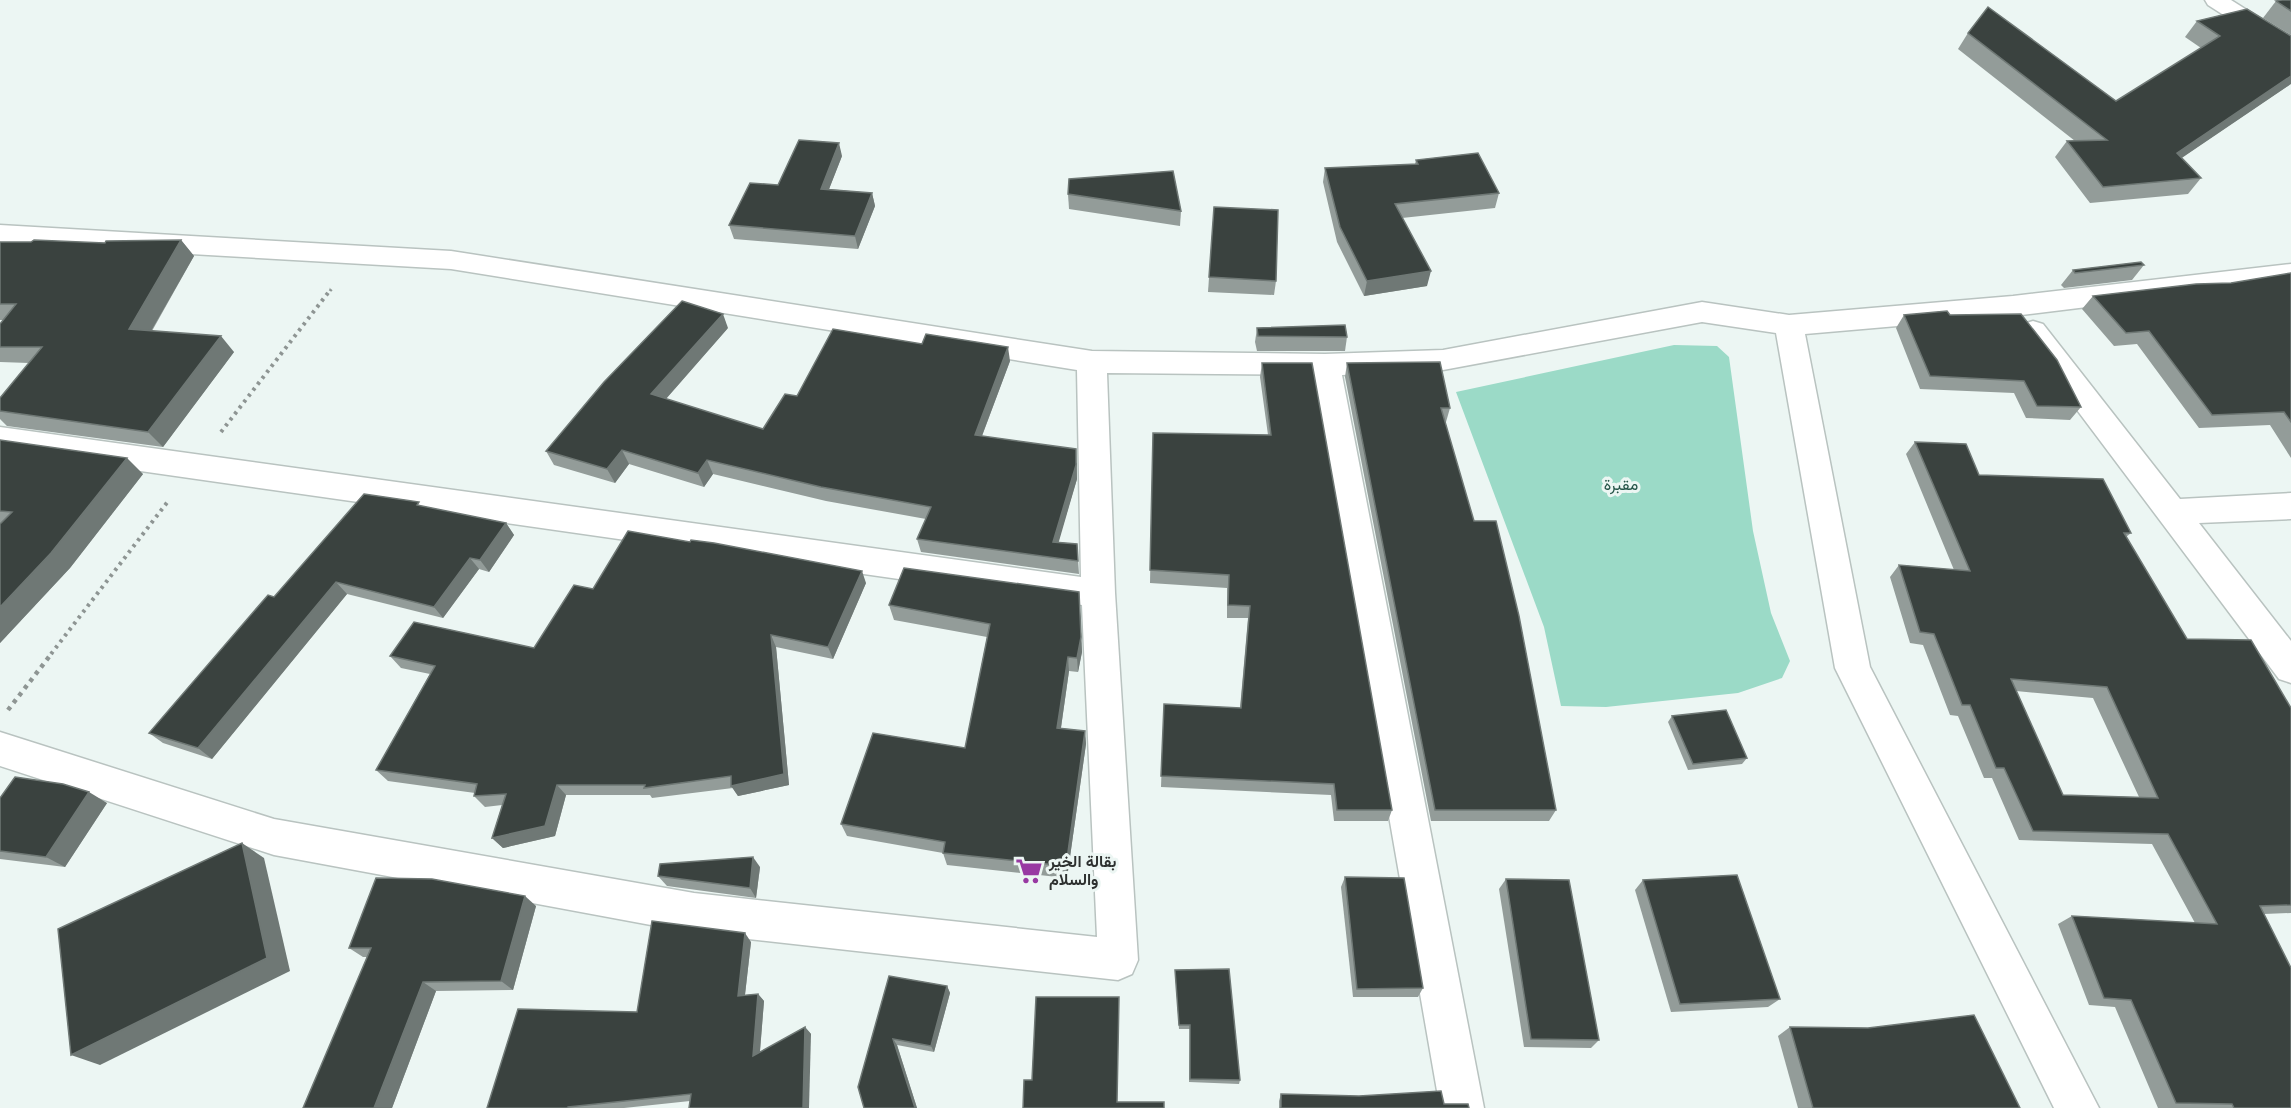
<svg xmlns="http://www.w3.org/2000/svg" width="2291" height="1108" font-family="'Varela Round',Vazirmatn,sans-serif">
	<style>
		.green { fill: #9bdac7 }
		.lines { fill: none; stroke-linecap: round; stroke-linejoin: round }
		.minor-casing { stroke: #b9c3c0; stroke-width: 3 }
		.path-far2 { stroke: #8e9593; stroke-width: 3; stroke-dasharray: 2 4; stroke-linecap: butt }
		.path-far1 { stroke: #8e9593; stroke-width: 4; stroke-dasharray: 3 4.5; stroke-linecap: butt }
		.path { stroke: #8e9593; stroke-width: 4.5; stroke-dasharray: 4 5; stroke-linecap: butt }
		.minor { fill: #fff; fill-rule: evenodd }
		.wall { fill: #939c99; fill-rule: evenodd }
		.shaded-wall { fill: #6f7875 }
		.building { fill: #3a423f; stroke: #6f7875; stroke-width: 1.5; fill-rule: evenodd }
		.labels { text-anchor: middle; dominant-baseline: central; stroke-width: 6; stroke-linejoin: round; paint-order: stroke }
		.park-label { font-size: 16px; fill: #255448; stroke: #ecf6f3 }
		.poi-label { font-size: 16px; font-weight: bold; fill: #2d302f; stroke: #ecf6f3; text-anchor: start }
	</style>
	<rect width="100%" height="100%" fill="#ecf6f3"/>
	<polygon class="green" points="1674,345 1717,346 1729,357 1753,531 1771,613 1790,661 1782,678 1738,693 1606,707 1561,706 1544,627 1456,392"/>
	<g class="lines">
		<defs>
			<g id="minor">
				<polygon points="2205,0 2231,0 2291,38 2291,55 2283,53 2208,5"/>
				<polygon points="0,225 451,251 1092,351 1325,354 1443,350 1702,302 1789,315 2013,296 2291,264 2291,282 2013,316 1805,334 1870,667 2099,1108 2054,1108 1835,668 1776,333 1702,322 1443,370 1342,375 1484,1108 1440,1108 1312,375 1107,373 1115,593 1138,960 1132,974 1118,980 694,933 274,855 0,766 0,732 274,819 694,893 1097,937 1082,605 0,451 0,427 1081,577 1077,370 451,269 0,243"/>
				<polygon points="2033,321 2043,324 2180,499 2291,493 2291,519 2199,523 2291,641 2291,683 2279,679 2023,338 2019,331 2023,324"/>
			</g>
		</defs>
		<use href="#minor" class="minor-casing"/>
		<polyline class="path-far2" points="330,291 332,288"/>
		<g class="path-far1">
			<polyline points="221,432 331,289"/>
			<polyline points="51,654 169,500"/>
		</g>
		<polyline class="path" points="8,710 52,653"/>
		<use href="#minor" class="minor"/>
	</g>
	<g class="wall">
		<polygon points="2291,0 2291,35 2263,18 2276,1"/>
		<polygon points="2247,9 2289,85 2181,158 2201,178 2188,194 2090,203 2055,157 2067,141 2075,141 1958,49 1968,33 2116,101 2201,48 2185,37 2197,21"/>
		<polygon points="842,156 829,189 872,193 875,206 858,249 734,239 729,225 778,185"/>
		<polygon points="1416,160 1499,193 1495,208 1402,218 1427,286 1364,296 1337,242 1323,182 1325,168 1415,164"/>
		<polygon points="1068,194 1181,211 1180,226 1069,209"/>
		<polygon points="1214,207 1276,281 1274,295 1208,292"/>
		<polygon points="181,240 194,256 152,331 234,352 163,447 7,426 0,419 0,398 29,363 0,362 0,324 4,320 0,320 0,242 105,243"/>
		<polygon points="2144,265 2132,280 2064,288 2061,285 2073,270"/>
		<polygon points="2291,273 2291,458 2270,425 2199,428 2137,344 2114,346 2082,309 2093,296 2231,283"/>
		<polygon points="1904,315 1950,315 2081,407 2070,420 2026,418 2014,393 1920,389 1896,328"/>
		<polygon points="728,328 666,399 763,429 797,396 1010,361 982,436 1077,463 1077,479 1058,542 1077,544 1079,574 921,552 917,539 926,519 826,501 713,474 704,487 629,464 615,483 554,465 546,451"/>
		<polygon points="1257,328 1347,337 1345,351 1257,351 1255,342"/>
		<polygon points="1262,363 1392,810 1388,821 1334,821 1331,795 1161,787 1164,704 1240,708 1248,618 1227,618 1227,588 1150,583 1153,433 1268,435 1260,377"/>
		<polygon points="1347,363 1450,408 1446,422 1445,422 1556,810 1549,821 1431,821 1345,377"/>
		<polygon points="0,440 143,474 70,568 0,643"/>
		<path d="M1915,442L1979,475L2131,533L2126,537L2187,639L2291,708V913L2264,914L2291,1108H2158L2115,1007L2089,1005L2058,924L2072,916L2195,923L2152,844L2019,840L1992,778H1984L1958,716L1950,715L1923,645L1910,643L1890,577L1899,565L1954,570L1906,454ZM2016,691L2093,698L2139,797L2063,795Z"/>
		<polygon points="422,506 506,523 514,535 489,572 479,569 443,618 347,594 212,759 163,743 149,733 274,597"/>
		<polygon points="866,583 833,659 776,647 789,785 738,796 733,788 652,798 650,795 566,795 555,836 503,848 492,838 502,805 485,807 474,796 475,793 388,781 376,770 430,674 401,668 390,656 534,648 593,589"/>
		<polygon points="1079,592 1082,652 1078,672 1069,671 1061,728 1085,731 1086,744 1067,878 947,865 943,853 847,836 841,824 965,748 987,637 894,620 889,605"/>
		<polygon points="1672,716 1747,758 1742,764 1688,770 1668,722"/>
		<polygon points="0,798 107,803 65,867 0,859"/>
		<polygon points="760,867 756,898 667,886 658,876"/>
		<polygon points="1345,877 1423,988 1418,997 1353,997 1341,887"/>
		<polygon points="1506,879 1599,1040 1591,1048 1524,1047 1499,889"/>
		<polygon points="1643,880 1780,999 1768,1007 1671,1012 1635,890"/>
		<polygon points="536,906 513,990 436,991 392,1108 304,1108 367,957 363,957 349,948"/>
		<polygon points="751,942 745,995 758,994 764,1001 760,1052 805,1027 811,1034 690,1101 624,1108 487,1108 637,1012"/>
		<polygon points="1175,970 1240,1080 1239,1084 1189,1082 1190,1029 1179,1029"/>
		<polygon points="889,976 947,986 950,993 934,1052 897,1045 917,1108 864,1108"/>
		<polygon points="1790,1027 2020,1108 1798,1108 1778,1036"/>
		<polygon points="1281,1094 1444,1104 1469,1108 1279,1108 1279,1101"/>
	</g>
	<g class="shaded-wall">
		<polygon points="2291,76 2291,84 2164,170 2177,153"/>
		<polygon points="839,143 842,156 824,202 821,189"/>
		<polygon points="872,193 875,206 858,249 855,236"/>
		<polygon points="181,240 194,256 143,345 129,329"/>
		<polygon points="1431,271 1427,286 1364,296 1367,281"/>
		<polygon points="723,314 728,328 657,409 651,394"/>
		<polygon points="221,336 234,352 163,447 148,432"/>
		<polygon points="1008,347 1010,361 977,449 975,435"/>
		<polygon points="1076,449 1077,479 1055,555 1053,542"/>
		<polygon points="622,450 629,464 615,483 607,469"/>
		<polygon points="127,458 143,474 70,568 0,643 0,607"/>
		<polygon points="707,460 713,474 704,487 698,473"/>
		<polygon points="506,523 514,535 489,572 480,560"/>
		<polygon points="470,558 479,569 443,618 434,607"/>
		<polygon points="862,571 866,583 833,659 828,647"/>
		<polygon points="336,582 347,594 212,759 198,748"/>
		<polygon points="1079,592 1082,652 1078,672 1077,658"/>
		<polygon points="771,635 776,647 789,785 738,796 731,786"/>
		<polygon points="1068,657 1069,671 1059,741 1057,728"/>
		<polygon points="1085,731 1086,744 1067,878 1066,866"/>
		<polygon points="557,785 566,795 555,836 503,848 492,838"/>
		<polygon points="89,792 107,803 65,867 46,857"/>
		<polygon points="242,843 264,858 290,971 100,1065 71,1055"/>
		<polygon points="753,857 760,867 756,898 750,888"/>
		<polygon points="525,896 536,906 513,990 501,981"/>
		<polygon points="745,933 751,942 744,1003 738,996"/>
		<polygon points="423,982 436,991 392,1108 374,1108"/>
		<polygon points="947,986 950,993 934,1052 931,1046"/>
		<polygon points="758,994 764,1001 759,1062 753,1056"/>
		<polygon points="805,1027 811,1034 809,1108 803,1108"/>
		<polygon points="893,1039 897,1045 917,1108 915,1108"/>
	</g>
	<g class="building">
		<polygon points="2282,0 2291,0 2291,11 2276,1"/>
		<polygon points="1988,7 2116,101 2220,36 2197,21 2247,9 2291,36 2291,76 2177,153 2201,178 2103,187 2067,141 2107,140 1968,33"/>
		<polygon points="799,140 839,143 821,189 872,193 855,236 729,225 750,183 778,185"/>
		<polygon points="1478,153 1499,193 1395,204 1431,271 1367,281 1340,227 1325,168 1418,164 1416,160"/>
		<polygon points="1173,171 1181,211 1068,194 1069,179"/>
		<polygon points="1214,207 1278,210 1276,281 1209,277"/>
		<polygon points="34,240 105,243 106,241 181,240 129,329 221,336 148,432 0,411 0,398 42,347 0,347 0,324 16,304 0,304 0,242 31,242"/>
		<polygon points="2141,262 2144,265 2075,273 2073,270"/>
		<polygon points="2291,273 2291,422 2284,412 2212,415 2149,331 2126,333 2093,296 2196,284 2231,283"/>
		<polygon points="682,301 723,314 651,394 763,429 785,394 797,396 833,329 922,344 926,334 1008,347 975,435 1076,449 1076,465 1053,542 1077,544 1078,561 917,539 931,507 821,487 707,460 698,473 622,450 607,469 546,451 604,382"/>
		<polygon points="1947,311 1950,315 2021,314 2057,360 2081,407 2037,406 2024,381 1930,376 1904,315"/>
		<polygon points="1345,325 1347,337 1258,336 1257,328"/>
		<polygon points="1440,362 1450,408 1441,408 1474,521 1496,521 1519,616 1556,810 1435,810 1347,363"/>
		<polygon points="1262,363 1312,363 1392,810 1337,810 1334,784 1161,776 1164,704 1241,708 1250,606 1228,605 1229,575 1150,570 1153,433 1271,435"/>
		<polygon points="0,440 127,458 51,553 0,607 0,524 12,512 0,511"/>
		<path d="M1915,442L1966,444L1979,475L2103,479L2131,533H2124L2187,639L2251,640L2291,708V905L2260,906L2291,968V1108H2234L2232,1104L2176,1103L2131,1000L2104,998L2072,916L2217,924L2168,834L2033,831L2004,768H1996L1970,705H1962L1934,634L1920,632L1899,565L1970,571ZM2011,679L2107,687L2158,798L2063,795Z"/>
		<polygon points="364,494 419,502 417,505 506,523 480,560 470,558 434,607 336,582 198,748 149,733 268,595 274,597"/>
		<polygon points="628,531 690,542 691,540 714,543 862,571 828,647 771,635 784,774 731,786 731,776 644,788 645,785 557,785 545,826 492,838 506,794 474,796 477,784 376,770 435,666 390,656 414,622 534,648 574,585 593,589"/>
		<polygon points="904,568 1079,592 1081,637 1077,658 1068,657 1057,728 1085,731 1066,866 943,853 945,842 841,824 873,733 965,748 990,624 889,605"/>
		<polygon points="1726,710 1747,758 1693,764 1672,716"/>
		<polygon points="15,777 63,784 89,792 46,857 0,851 0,798"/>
		<polygon points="242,843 267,958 71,1055 58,929"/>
		<polygon points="753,857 750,888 658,876 660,864"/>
		<polygon points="1737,875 1780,999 1680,1004 1643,880"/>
		<polygon points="1345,877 1404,878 1423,988 1357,989"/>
		<polygon points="376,878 432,879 525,896 501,981 423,982 374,1108 303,1108 371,948 349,948"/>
		<polygon points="1506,879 1569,880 1599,1040 1531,1039"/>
		<polygon points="652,921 745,933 738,996 758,994 753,1056 805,1027 803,1108 689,1108 691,1094 568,1107 567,1108 487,1108 518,1009 637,1012"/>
		<polygon points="1229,969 1240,1080 1190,1079 1190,1025 1179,1025 1175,970"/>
		<polygon points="889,976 947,986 931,1046 893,1039 915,1108 864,1108 858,1087"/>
		<polygon points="1036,997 1119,997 1117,1102 1164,1102 1164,1108 1023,1108 1024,1080 1032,1080"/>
		<polygon points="1974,1015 2020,1108 1813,1108 1790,1027 1868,1028"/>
		<polygon points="1441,1091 1444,1104 1468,1104 1469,1108 1281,1108 1281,1094 1359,1096"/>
	</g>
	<defs>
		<symbol id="supermarket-bare" viewBox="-9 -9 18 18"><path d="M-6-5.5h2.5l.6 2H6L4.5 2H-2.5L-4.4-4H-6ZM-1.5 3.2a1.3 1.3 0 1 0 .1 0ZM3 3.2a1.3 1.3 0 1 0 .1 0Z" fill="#9839a2" stroke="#ecf6f3" stroke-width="2.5" paint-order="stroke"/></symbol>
	</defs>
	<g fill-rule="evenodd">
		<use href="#supermarket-bare" x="1010" y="852" width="38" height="38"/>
	</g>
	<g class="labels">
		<g class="park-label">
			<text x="1621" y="485">مقبرة</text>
		</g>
		<g class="poi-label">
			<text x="1049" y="862">بقالة الخير<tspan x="1049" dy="18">والسلام</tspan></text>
		</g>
	</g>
</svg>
